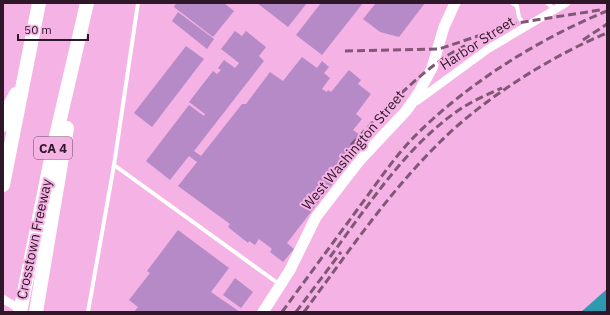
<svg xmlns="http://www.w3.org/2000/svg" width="610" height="315" font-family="'IBM Plex Sans',sans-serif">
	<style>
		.water { fill: #2e9ab2 }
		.building { fill: #b68ac7 }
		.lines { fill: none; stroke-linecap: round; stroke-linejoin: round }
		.lane { stroke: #fff; stroke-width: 4 }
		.street { stroke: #fff; stroke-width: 8 }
		.secondary { stroke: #fff; stroke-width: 11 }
		.highway { stroke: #fff; stroke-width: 14 }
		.rail { stroke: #805776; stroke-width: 3; stroke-dasharray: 8 4; stroke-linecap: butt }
		.labels { text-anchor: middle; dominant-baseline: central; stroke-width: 4; stroke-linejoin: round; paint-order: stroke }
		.shield { fill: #f5b2e4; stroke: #6a4662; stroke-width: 1 }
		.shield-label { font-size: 13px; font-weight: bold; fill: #2f172a }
		.street-label { font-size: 14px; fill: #2f172a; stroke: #f5b2e4 }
	</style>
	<rect width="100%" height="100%" fill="#f5b2e4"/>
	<polygon class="water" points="607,289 607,312 581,312"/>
	<g class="building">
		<polygon points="176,3 224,3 234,11 213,37 174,7"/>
		<polygon points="257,3 307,3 288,27"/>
		<polygon points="321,3 363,3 322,55 296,35"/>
		<polygon points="376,3 425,3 399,37 380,32 363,19"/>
		<polygon points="178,12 214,39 207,49 172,21"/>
		<polygon points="235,31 242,36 246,31 266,47 259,56 264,61 194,151 201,156 242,104 246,104 270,72 283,81 302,57 317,68 322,61 329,67 324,73 330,78 322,89 327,92 328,90 331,92 349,70 361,80 358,84 371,94 356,114 362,119 353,130 360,135 355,142 361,147 339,176 332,171 328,176 335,181 287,243 294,249 283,262 270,252 272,249 259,239 255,245 249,241 248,243 228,227 230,224 178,186 197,162 189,156 170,180 146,161 189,105 204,116 205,114 189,102 213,71 217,74 221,70 218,68 224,60 235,68 239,63 221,49"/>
		<polygon points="186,46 204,59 152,127 134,113"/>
		<polygon points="178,230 229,268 211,292 240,312 134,312 138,307 129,300 150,273 147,271"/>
		<polygon points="235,278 253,292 241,308 223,295"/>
	</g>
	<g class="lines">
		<g class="lane">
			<polyline points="512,3 517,6 519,17 525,26"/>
			<polyline points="547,3 554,9"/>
			<polyline points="114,165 138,3"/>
			<polyline points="88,312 114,165 279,284"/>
		</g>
		<g class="street">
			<polyline points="417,101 488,49 566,3"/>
			<polyline points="3,299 23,311"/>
		</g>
		<polyline class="secondary" points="263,312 290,270 316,217 360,160 406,111 418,94 432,68 444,27 455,3"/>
		<g class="highway">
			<polyline points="3,125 6,113 16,94"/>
			<polyline points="3,185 39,3"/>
			<polyline points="20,312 53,149 87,3"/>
			<polyline points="36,312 67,128"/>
		</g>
		<g class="rail">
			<polyline points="583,40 607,24"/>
			<polyline points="345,51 439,49 517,23 600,10"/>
			<path d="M351,145C386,109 421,68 466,45"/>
			<path d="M330,257C368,206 404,149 456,112C470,102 486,95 502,88"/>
			<path d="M282,312C307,278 332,244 357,210C375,186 392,160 413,138C465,85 538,39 607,11"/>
			<polyline points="296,312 341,252"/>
			<path d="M304,312C347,254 388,193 440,142C483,99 551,56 607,33"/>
		</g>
	</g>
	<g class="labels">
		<rect class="shield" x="34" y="137" width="38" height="22" rx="3"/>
		<g class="shield-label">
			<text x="53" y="148">CA 4</text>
		</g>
		<g class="street-label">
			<text transform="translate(477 43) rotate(-33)">Harbor Street</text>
			<text transform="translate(353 150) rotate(-50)">West Washington Street</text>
			<text transform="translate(34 239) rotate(-78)">Crosstown Freeway</text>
		</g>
	</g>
	<rect width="610" height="315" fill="none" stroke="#2f172a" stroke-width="8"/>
	<path d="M18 34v6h70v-6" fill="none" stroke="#2f172a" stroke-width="2"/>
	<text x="24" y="34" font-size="12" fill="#2f172a" stroke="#f5b2e4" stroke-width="3" paint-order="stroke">50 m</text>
</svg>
